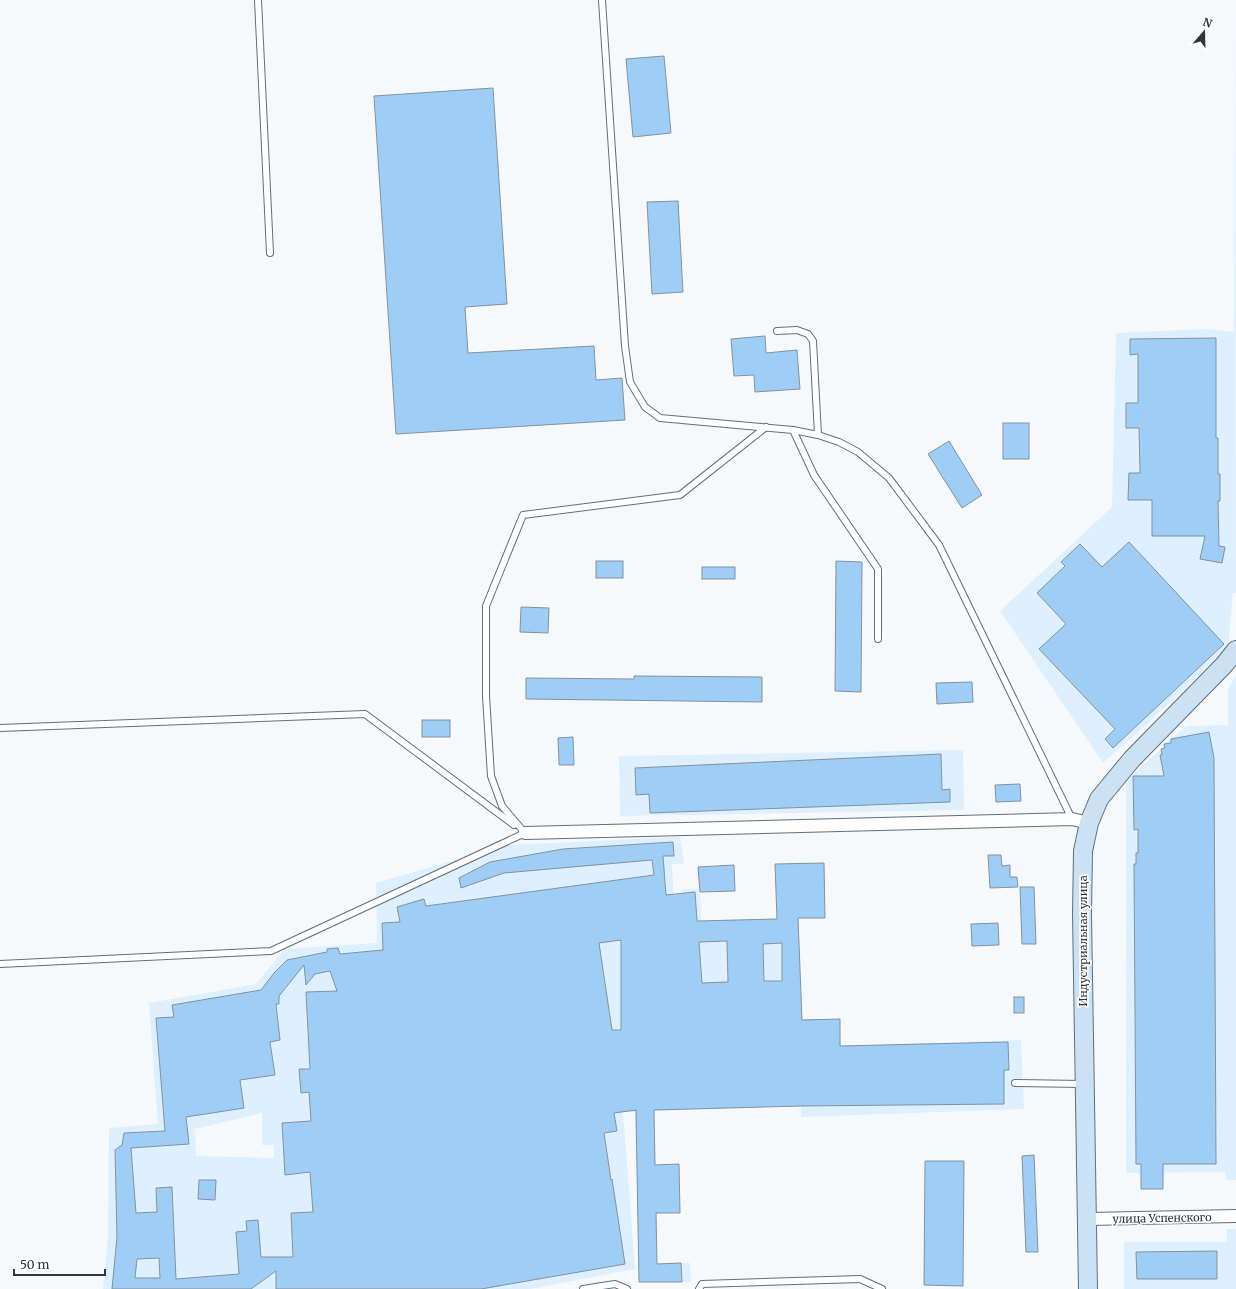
<svg xmlns="http://www.w3.org/2000/svg" width="1236" height="1289" font-family="Merriweather,serif">
	<style>
		.built { fill: #deeffe; fill-rule: evenodd }
		.building { fill: #9ecef5; stroke: #84919d; fill-rule: evenodd }
		.lines { fill: none; stroke-linecap: round; stroke-linejoin: round }
		.lane-casing { stroke: #616e7a; stroke-width: 8 }
		.street-casing { stroke: #616e7a; stroke-width: 14 }
		.secondary-casing { stroke: #616e7a; stroke-width: 20 }
		.lane { stroke: #fff; stroke-width: 6 }
		.street { stroke: #fff; stroke-width: 12 }
		.secondary { stroke: #cae2f4; stroke-width: 18 }
		.labels { text-anchor: middle; dominant-baseline: central; stroke-width: 3.5; stroke-linejoin: round; paint-order: stroke }
		.street-label { font-size: 11px; fill: #2f353a; stroke: #fff }
	</style>
	<rect width="100%" height="100%" fill="#f6f9fc"/>
	<g class="built">
		<polygon points="1235,0 1236,593 1233,593 1228,647 1144,727 1103,763 1000,611 1112,507 1116,333 1208,329 1234,332"/>
		<polygon points="1236,676 1236,1180 1226,1180 1225,1172 1126,1173 1126,781 1161,749 1164,744 1187,726 1228,725 1228,689"/>
		<polygon points="963,750 964,810 620,816 619,756"/>
		<path d="M680,837L684,864H672L676,943L683,950L681,890L700,889L701,921L798,918L802,1020L840,1019L841,1046L1021,1040L1024,1109L801,1117V1106L654,1111L657,1263H690L691,1282H639L635,1112H623L635,1269L530,1289H103L108,1235L109,1128L158,1124L149,1003L256,984L285,949L377,943L376,883L507,845ZM262,1113V1145H274V1158L196,1156L195,1129Z"/>
		<polygon points="1227,1229 1236,1229 1236,1289 1124,1289 1124,1242 1227,1242"/>
	</g>
	<g class="building">
		<polygon points="664,56 671,133 633,137 626,59"/>
		<polygon points="493,88 507,304 465,307 468,353 594,346 596,380 622,378 625,420 396,434 374,96"/>
		<polygon points="678,201 683,292 652,294 647,202"/>
		<polygon points="765,336 766,353 797,350 800,389 755,392 754,375 734,376 731,339"/>
		<polygon points="1216,338 1216,438 1218,438 1218,474 1220,474 1220,501 1218,501 1219,546 1225,547 1222,563 1200,559 1205,536 1152,536 1152,500 1128,500 1129,473 1140,473 1139,428 1126,428 1126,403 1138,403 1138,354 1130,355 1130,339"/>
		<rect x="1003" y="423" width="26" height="36"/>
		<polygon points="949,441 982,495 962,508 928,454"/>
		<polygon points="1129,542 1224,644 1113,748 1105,739 1115,729 1039,649 1066,624 1037,593 1065,566 1061,562 1080,544 1102,567"/>
		<rect x="596" y="561" width="27" height="17"/>
		<polygon points="836,561 862,562 861,692 835,691"/>
		<rect x="702" y="567" width="33" height="12"/>
		<polygon points="521,607 549,608 548,633 520,632"/>
		<polygon points="634,676 762,677 762,702 526,699 526,678 634,679"/>
		<polygon points="972,682 973,702 937,704 936,683"/>
		<rect x="422" y="720" width="28" height="17"/>
		<polygon points="1209,732 1214,758 1216,1164 1163,1164 1163,1189 1141,1189 1141,1164 1136,1164 1134,864 1136,864 1136,853 1138,853 1138,829 1134,830 1133,776 1164,776 1160,755 1162,755 1161,749 1165,748 1164,744 1171,743 1171,739"/>
		<polygon points="573,737 574,765 559,765 558,738"/>
		<polygon points="941,754 942,790 950,789 950,802 650,813 649,794 636,795 635,768"/>
		<polygon points="1020,784 1021,801 996,802 995,785"/>
		<path d="M673,842L674,856H663L666,895L695,892L697,921L777,919L775,864L824,863L825,918H798L802,1020L840,1019V1046L1008,1042L1009,1070H1004V1104L801,1106L654,1110L655,1165L679,1164L680,1213H656L657,1264L681,1263L682,1282H639L636,1110L614,1113L617,1131L604,1133L611,1180L612,1179L625,1264L481,1289H276V1271L251,1289H112L117,1237L115,1150L122,1145L124,1133L165,1131L156,1018L174,1017L172,1005L261,990L274,973L287,960L327,952V949L338,948L340,954L383,950L382,923L400,922L397,907L424,899L426,906L654,875L652,860L504,873L461,888L459,878L490,862L563,849ZM621,940V1030H612L599,943ZM727,941L728,982L702,983L699,942ZM782,943V981H764L763,944ZM304,965L306,985L315,974L330,971L337,991L306,992L310,1069H299L301,1093L309,1092L311,1121L282,1123L285,1175L310,1172L313,1212L291,1213L293,1257H261L258,1220L246,1221L247,1231L236,1232L239,1274L176,1279L172,1187L156,1188L157,1212L136,1213L131,1148L189,1144L186,1117L244,1108L240,1080L275,1075L270,1042L280,1040L276,1004H279V996ZM159,1258L160,1278H135L137,1259Z"/>
		<polygon points="988,855 1001,855 1002,866 1010,865 1010,877 1017,877 1018,887 990,888"/>
		<polygon points="734,865 735,891 700,892 698,867"/>
		<polygon points="1020,887 1034,887 1036,944 1022,944"/>
		<polygon points="998,923 999,945 972,946 971,924"/>
		<rect x="1014" y="997" width="10" height="16"/>
		<polygon points="1034,1155 1038,1252 1026,1252 1022,1156"/>
		<polygon points="925,1161 964,1161 963,1286 924,1285"/>
		<polygon points="199,1180 216,1180 215,1200 198,1199"/>
		<polygon points="1217,1251 1217,1279 1137,1279 1136,1252"/>
	</g>
	<g class="lines">
		<defs>
			<g id="lane">
				<polyline points="258,0 270,253"/>
				<polyline points="602,0 625,346 630,382 645,407 660,418 793,430 818,435 839,442 858,452 889,478 939,545 1072,819"/>
				<polyline points="777,331 797,330 808,334 813,341 818,435"/>
				<polyline points="793,430 814,475 878,569 878,639"/>
				<polyline points="0,728 365,714 514,825"/>
				<polyline points="525,833 502,806 491,776 486,696 486,606 523,515 680,495 766,427"/>
				<polyline points="0,964 271,951 525,833"/>
				<polyline points="1015,1083 1083,1084"/>
				<polyline points="583,1289 615,1284 627,1289"/>
				<polyline points="699,1289 702,1284 860,1279 882,1289"/>
			</g>
			<g id="street">
				<polyline points="525,833 1072,819 1089,823"/>
				<polyline points="1088,1219 1236,1216"/>
			</g>
			<polyline id="secondary" points="1088,1289 1082,914 1083,851 1089,823 1099,799 1132,759 1224,665 1236,650"/>
		</defs>
		<use href="#lane" class="lane-casing"/>
		<use href="#street" class="street-casing"/>
		<use href="#secondary" class="secondary-casing"/>
		<use href="#lane" class="lane"/>
		<use href="#street" class="street"/>
		<use href="#secondary" class="secondary"/>
	</g>
	<g class="labels">
		<g class="street-label">
			<text transform="translate(1083 941) rotate(-90)">Индустриальная улица</text>
			<text transform="translate(1162 1218) rotate(-1)">улица Успенского</text>
		</g>
	</g>
	<g transform="translate(1204 32) rotate(20)" stroke="#ffffff" stroke-width="3" paint-order="stroke">
	<path d="M0-3L7 15L0 10L-7 15Z" fill="#2f353a"/>
	<text y="-6" font-size="11" font-weight="bold" text-anchor="middle" fill="#2f353a">N</text>
	</g>
	<path d="M14 1269v6h91v-6" fill="none" stroke="#2f353a" stroke-width="2"/>
	<text x="20" y="1269" font-size="12" fill="#2f353a" stroke="#ffffff" stroke-width="3" paint-order="stroke">50 m</text>
</svg>
